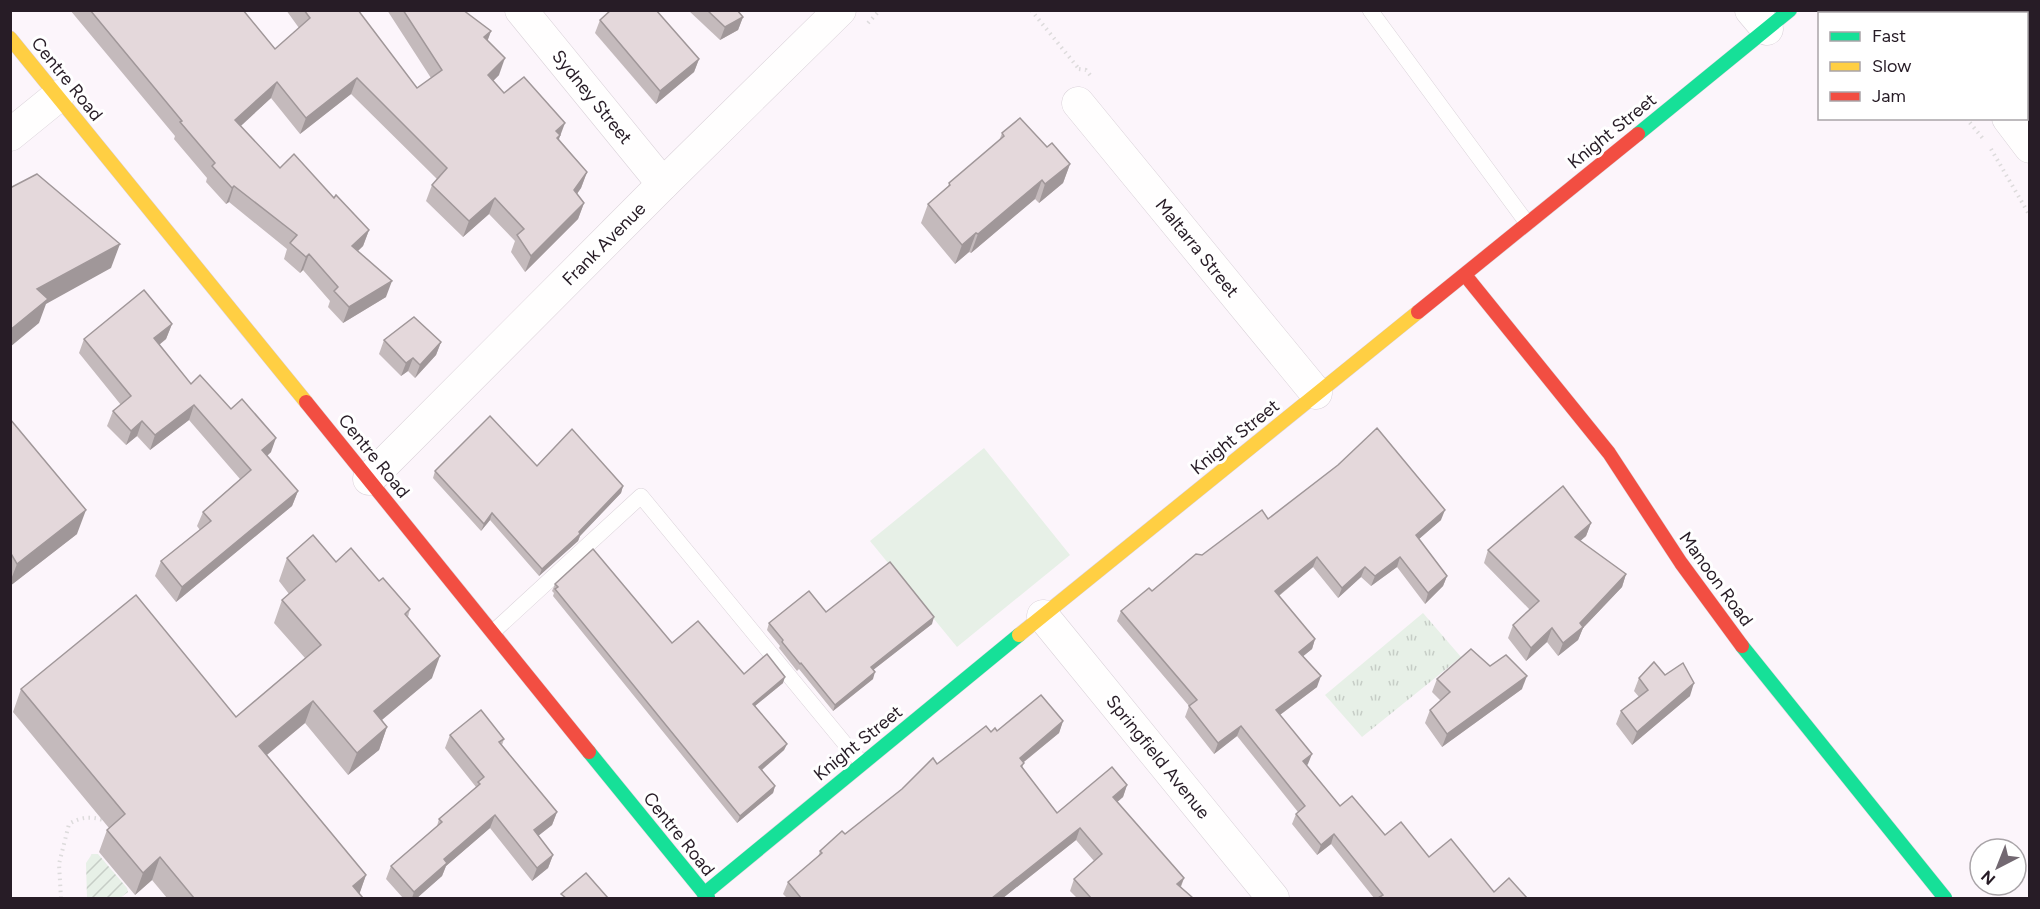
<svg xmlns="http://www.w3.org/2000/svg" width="2040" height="909" font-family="Figtree,sans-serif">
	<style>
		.grass { fill: #e7f0e7 }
		.park { fill: url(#park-tufts) }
		.garden { fill: url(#garden-furrows) }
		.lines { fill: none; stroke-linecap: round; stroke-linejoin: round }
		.lane-casing { stroke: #dad2d9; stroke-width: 16 }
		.street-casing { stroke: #dad2d9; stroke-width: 33 }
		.fast-casing { stroke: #dad2d9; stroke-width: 15 }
		.slow-casing { stroke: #dad2d9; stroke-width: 15 }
		.jam-casing { stroke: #dad2d9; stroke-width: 15 }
		.path { stroke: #dddbdc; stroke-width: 4; stroke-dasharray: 1.5 4.5; stroke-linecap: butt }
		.lane { stroke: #fffefe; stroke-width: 15 }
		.street { stroke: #fffefe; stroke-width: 32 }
		.fast { stroke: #16e098; stroke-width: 14 }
		.slow { stroke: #ffcf43; stroke-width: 14 }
		.jam { stroke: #f24e42; stroke-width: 14 }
		.wall { fill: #c4babc }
		.shaded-wall { fill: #a09799 }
		.building { fill: #e4d8db; stroke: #a09799; stroke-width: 1.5 }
		.labels { text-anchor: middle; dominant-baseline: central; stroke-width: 6; stroke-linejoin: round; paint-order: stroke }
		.street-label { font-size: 18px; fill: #271c26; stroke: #fff }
	</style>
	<defs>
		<pattern id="park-tufts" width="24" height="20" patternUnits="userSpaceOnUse" patternTransform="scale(1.5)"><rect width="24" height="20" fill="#e7f0e7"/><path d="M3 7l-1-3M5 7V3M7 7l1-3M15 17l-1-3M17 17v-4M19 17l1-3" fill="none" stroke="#c6cdc6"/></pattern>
		<pattern id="garden-furrows" width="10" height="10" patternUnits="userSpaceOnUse" patternTransform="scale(1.5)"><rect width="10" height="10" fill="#e7f0e7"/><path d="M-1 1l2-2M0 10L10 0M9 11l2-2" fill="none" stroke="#c6cdc6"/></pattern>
	</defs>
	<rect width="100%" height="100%" fill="#fcf5fb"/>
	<polygon class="grass" points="984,448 1070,555 957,647 870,541"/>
	<polygon class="park" points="1423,613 1461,657 1362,737 1325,695"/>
	<polygon class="garden" points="92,854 98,854 127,888 128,892 120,898 87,898 86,863"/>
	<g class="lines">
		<defs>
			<g id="lane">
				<polyline points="1370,10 1527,223"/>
				<polyline points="493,632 641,496 846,745 862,763"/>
			</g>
			<g id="street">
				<polyline points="521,10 663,184"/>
				<polyline points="1751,10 1767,29"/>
				<polyline points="1919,10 1922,14"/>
				<polyline points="1078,103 1316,393"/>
				<polyline points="2008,118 2030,147"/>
				<polyline points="10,135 58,96"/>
				<polyline points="369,479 663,184 840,10"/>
				<polyline points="1043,616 1273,898"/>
			</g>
			<g id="fast">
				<polyline points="1638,134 1790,10"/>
				<polyline points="1742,646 1945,898"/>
				<polyline points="589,752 708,898"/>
				<polyline points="704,894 1019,635"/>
			</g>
			<g id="slow">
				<polyline points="10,38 306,402"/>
				<polyline points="1019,635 1418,312"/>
			</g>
			<g id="jam">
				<polyline points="1465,275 1609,453 1681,563 1742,646"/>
				<polyline points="1418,312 1638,134"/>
				<polyline points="306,402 589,752"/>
			</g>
		</defs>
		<use href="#lane" class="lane-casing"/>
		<use href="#street" class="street-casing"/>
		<use href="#fast" class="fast-casing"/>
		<use href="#slow" class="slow-casing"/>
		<use href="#jam" class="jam-casing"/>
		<g class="path">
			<polyline points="1031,10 1079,69"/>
			<polyline points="1878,10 1880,14"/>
			<polyline points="868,23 880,10"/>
			<polyline points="1079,69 1086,70 1090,75"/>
			<polyline points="1966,118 1985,141"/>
			<polyline points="1991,149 2030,216"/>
			<path d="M61,898L59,864L69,824C81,817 90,816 103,820"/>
		</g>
		<use href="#lane" class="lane"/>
		<use href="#street" class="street"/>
		<use href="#fast" class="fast"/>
		<use href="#slow" class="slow"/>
		<use href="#jam" class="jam"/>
	</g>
	<g class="wall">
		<polygon points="70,10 243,10 275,49 299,28 286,10 358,10 417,88 431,78 387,10 463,10 491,31 487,41 499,75 493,81 504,93 559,139 587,172 581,188 577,194 584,203 578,219 525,272 511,252 515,241 489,214 463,237 426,201 432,185 437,179 351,94 300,134 271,98 240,126 280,168 334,198 369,230 363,246 358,251 386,297 343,323 328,307 330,301 303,270 300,273 284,259 287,249 229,202 226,204 206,182 207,178 174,139 175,136"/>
		<polygon points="688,10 737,10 743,17 738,30 720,40"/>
		<polygon points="600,20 699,59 694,72 656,104 595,33"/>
		<polygon points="1002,133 1047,147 1070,164 1063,183 1039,203 1035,199 971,253 969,252 955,264 921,223 928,204 948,187 949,183 999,141"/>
		<polygon points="172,324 166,339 159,345 191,384 271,452 267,456 298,491 292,506 176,602 155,576 161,561 200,530 197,526 203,512 240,479 189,420 150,450 137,436 126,445 107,426 113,411 121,405 79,353 84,339"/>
		<polygon points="384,340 441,342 436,355 415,378 408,371 401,376 379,354"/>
		<polygon points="10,419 77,534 10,586"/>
		<polygon points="537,466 623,486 621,493 580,536 578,541 539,576 490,520 481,531 433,478 435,471"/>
		<polygon points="1268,519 1441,520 1419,539 1447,576 1443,586 1425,604 1397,567 1371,586 1361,577 1338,598 1313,567 1279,596 1315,639 1312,649 1303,656 1317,687 1280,715 1308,764 1306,766 1340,806 1385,835 1494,892 1527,898 1374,898 1331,844 1317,855 1292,824 1296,814 1298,812 1237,736 1214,754 1185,717 1189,706 1117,621 1121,611 1152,591 1202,555"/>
		<polygon points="1591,523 1586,536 1580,541 1626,574 1622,587 1583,628 1578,640 1558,656 1547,642 1526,661 1508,638 1513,625 1530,610 1484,563 1488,550"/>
		<polygon points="287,558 336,562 379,581 410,609 408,617 432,678 382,720 387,727 379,750 348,775 305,723 267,755 366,875 359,894 363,898 167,898 152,880 135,895 99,852 107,830 109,828 13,712 21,689 236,717 305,658 274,623 282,600 289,594 279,581"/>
		<polygon points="555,584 672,643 744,674 783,683 755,706 787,744 784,750 762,770 775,786 773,793 737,823 553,596 554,593 552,591"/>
		<polygon points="826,612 932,624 873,670 873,679 833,711 799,669 797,671 779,648 780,646 767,630 769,623"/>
		<polygon points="1490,666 1522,689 1442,747 1425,723 1430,710 1441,701 1432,692 1437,679"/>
		<polygon points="1665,675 1690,696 1632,745 1616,724 1621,711 1639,697 1634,691 1639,678"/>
		<polygon points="1063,721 1059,733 1024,762 1022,769 1057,813 1127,785 1123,797 1117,802 1184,878 1181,887 1193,898 1077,898 1070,891 1074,879 1094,861 1076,840 1003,898 787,898 783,894 788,882 818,857 820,851 845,834 937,764 991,732"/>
		<polygon points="450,735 504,739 502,745 557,812 552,825 538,836 553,855 548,868 532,881 490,828 446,866 442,876 417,898 403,898 386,879 391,866 437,826 439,819 476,787 445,748"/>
	</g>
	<g class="shaded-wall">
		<polygon points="743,17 738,30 720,40 725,27"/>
		<polygon points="491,31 485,48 484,37"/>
		<polygon points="505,58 499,75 482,92 488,75"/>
		<polygon points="699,59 694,72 656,104 660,91"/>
		<polygon points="357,78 351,94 300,134 306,118"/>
		<polygon points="277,82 271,98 229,137 235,120"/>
		<polygon points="565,123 559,139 558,140 556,131"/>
		<polygon points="1070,164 1063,183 1039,203 1045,184"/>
		<polygon points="587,172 581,188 568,206 574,190"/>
		<polygon points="1042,180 1035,199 971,253 978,234"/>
		<polygon points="234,186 229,202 226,204 232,188"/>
		<polygon points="495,198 489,214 463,237 469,221"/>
		<polygon points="584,203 578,219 525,272 531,256"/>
		<polygon points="369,230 363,246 346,262 352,246"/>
		<polygon points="976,233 969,252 955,264 962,245"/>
		<polygon points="120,244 111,268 46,304 39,323 10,347 10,330 37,289"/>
		<polygon points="309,254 303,270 300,273 306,257"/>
		<polygon points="392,281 386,297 343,323 349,307"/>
		<polygon points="172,324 166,339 149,353 154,338"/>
		<polygon points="441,342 436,355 415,378 420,365"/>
		<polygon points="413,358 408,371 401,376 406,363"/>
		<polygon points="194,405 189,420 150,450 155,435"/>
		<polygon points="142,421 137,436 126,445 131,431"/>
		<polygon points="276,438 271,452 257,465 262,450"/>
		<polygon points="623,486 621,493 580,536 578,541 539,576 542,569"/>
		<polygon points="298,491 292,506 176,602 182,587"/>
		<polygon points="86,510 77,534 10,586 10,582 17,564"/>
		<polygon points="1445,510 1441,520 1412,545 1416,535"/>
		<polygon points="492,513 490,520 481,531 484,524"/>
		<polygon points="1591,523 1586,536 1570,550 1575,537"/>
		<polygon points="1317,557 1313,567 1271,602 1275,591"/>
		<polygon points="1400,557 1397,567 1371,586 1375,576"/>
		<polygon points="1365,567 1361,577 1338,598 1342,588"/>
		<polygon points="1626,574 1622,587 1583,628 1578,640 1558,656 1563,643 1580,623"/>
		<polygon points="1447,576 1443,586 1425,604 1428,593"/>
		<polygon points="934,617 932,624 868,674 871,667"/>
		<polygon points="1552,628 1547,642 1526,661 1531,648"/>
		<polygon points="1315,639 1312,649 1296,662 1299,652"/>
		<polygon points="440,656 432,678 366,733 374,711"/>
		<polygon points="875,672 873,679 833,711 835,705"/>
		<polygon points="1321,676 1317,687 1273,720 1276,710"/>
		<polygon points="1527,676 1522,689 1442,747 1447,734"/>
		<polygon points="785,677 783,683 750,710 753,704"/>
		<polygon points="1694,683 1690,696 1632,745 1637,732"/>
		<polygon points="313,701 305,723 251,768 259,746"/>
		<polygon points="1063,721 1059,733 1015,769 1020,758"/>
		<polygon points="1241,726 1237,736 1214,754 1218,743"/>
		<polygon points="387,727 379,750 348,775 357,753"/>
		<polygon points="787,744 784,750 757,774 759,767"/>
		<polygon points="1312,754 1308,764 1299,772 1303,761"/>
		<polygon points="1127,785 1123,797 1109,809 1113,797"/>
		<polygon points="775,786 773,793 737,823 740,816"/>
		<polygon points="557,812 552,825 529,843 534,830"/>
		<polygon points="495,815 490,828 446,866 442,876 417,898 412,898 414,892 444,859"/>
		<polygon points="1080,828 1076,840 1003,898 992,898"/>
		<polygon points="1334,834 1331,844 1317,855 1321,845"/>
		<polygon points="553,855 548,868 532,881 537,868"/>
		<polygon points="160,857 152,880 135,895 143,873"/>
		<polygon points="366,875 358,898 353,886"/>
		<polygon points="1184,878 1179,890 1177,884"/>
	</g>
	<g class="building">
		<polygon points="90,10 243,10 275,49 310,18 304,10 358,10 417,88 442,70 403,10 463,10 491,31 484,37 505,58 488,75 504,93 524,77 565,123 556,131 560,135 557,138 587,172 574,190 584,203 531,256 517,235 524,229 495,198 469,221 432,185 447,168 357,78 306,118 277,82 235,120 280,168 294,154 334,198 336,195 369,230 352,246 392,281 349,307 334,291 338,287 309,254 306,257 290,243 297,235 234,186 232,188 212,166 215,163 180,122 182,121"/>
		<polygon points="611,10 656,10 699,59 660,91 600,20"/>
		<polygon points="707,10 737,10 743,17 725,27"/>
		<polygon points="1020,118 1047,147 1052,143 1070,164 1045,184 1042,180 978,234 976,233 962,245 928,204 950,185 949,183 1004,136 1002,133"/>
		<polygon points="37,174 120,244 37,289 48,299 10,330 10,188"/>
		<polygon points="144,290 172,324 154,338 191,384 200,375 231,409 242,399 276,438 262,450 298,491 182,587 161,561 211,521 203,512 251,470 194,405 155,435 142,421 131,431 113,411 131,396 84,339"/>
		<polygon points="414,317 441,342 420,365 413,358 406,363 384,340"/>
		<polygon points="490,416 537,466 572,429 623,486 579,532 580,534 542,569 492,513 484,524 435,471"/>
		<polygon points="10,419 86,510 17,564 10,552"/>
		<polygon points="1377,428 1445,510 1416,535 1447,576 1428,593 1400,557 1375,576 1365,567 1342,588 1317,557 1275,591 1315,639 1299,652 1321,676 1276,710 1312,754 1303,761 1340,806 1352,796 1385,835 1401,822 1429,857 1451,839 1494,892 1509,878 1527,898 1378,898 1383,895 1334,834 1321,845 1296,814 1305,806 1241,726 1218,743 1189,706 1197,700 1121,611 1149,588 1152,591 1196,554 1202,555 1262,510 1268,519 1338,465"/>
		<polygon points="1563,486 1591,523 1575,537 1626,574 1580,623 1583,627 1563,643 1552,628 1531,648 1513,625 1539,601 1488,550"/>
		<polygon points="313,535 336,562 351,548 379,581 383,578 410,609 405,614 440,656 374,711 387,727 357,753 313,701 259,746 366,875 353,886 363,898 194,898 160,857 143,873 107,830 125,814 21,689 136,595 236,717 321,645 282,600 305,580 287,558"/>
		<polygon points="593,549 672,643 698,621 744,674 767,654 785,677 753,704 787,744 759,767 775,786 740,816 555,589 558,587 555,584"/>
		<polygon points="890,562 934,617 871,667 875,672 835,705 801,663 800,664 782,642 783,640 769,623 809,591 826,612"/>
		<polygon points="1471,649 1490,666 1506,655 1527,676 1447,734 1430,710 1450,692 1437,679"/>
		<polygon points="1654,662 1665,675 1683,663 1694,683 1637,732 1621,711 1648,690 1639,678"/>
		<polygon points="1041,695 1063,721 1020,758 1024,763 1021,766 1057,813 1112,767 1127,785 1113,797 1184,878 1177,884 1193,898 1091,898 1074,879 1102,854 1080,828 992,898 801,898 788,882 822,853 820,851 842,831 845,834 902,789 933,758 937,764 986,726 991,732 995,728 997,731"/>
		<polygon points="481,710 504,739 499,742 557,812 534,830 553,855 537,868 495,815 444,859 447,863 414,892 391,866 442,822 439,819 480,784 478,782 484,777 450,735"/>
		<polygon points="586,873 608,898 566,898 561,894"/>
	</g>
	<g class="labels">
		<g class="street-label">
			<text transform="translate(67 79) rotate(51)">Centre Road</text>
			<text transform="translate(592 97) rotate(51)">Sydney Street</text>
			<text transform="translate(1612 131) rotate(-39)">Knight Street</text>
			<text transform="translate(604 244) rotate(-45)">Frank Avenue</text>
			<text transform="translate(1197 248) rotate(51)">Maltarra Street</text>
			<text transform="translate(1235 437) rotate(-39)">Knight Street</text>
			<text transform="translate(374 456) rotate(51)">Centre Road</text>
			<text transform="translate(1716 579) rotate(54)">Manoon Road</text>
			<text transform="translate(858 743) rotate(-39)">Knight Street</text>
			<text transform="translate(1158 757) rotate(51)">Springfield Avenue</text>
			<text transform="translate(679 834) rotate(51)">Centre Road</text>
		</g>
	</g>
	<rect width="2040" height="909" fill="none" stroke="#271c26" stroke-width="24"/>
	<rect x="1818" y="12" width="210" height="108" fill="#ffffff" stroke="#a9a4a8" stroke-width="1.5"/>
	<rect x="1830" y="32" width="30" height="9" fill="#16e098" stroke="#a9a4a8" stroke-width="1.5"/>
	<text x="1872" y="42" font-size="18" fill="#271c26">Fast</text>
	<rect x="1830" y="62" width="30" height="9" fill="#ffcf43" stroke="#a9a4a8" stroke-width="1.5"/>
	<text x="1872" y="72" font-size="18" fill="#271c26">Slow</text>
	<rect x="1830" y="92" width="30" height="9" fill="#f24e42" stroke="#a9a4a8" stroke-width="1.5"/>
	<text x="1872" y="102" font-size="18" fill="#271c26">Jam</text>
	<g transform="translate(1998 867) rotate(222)"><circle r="28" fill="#ffffff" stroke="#a9a4a8" stroke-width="1.5"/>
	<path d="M0-4.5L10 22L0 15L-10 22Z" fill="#726871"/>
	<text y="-9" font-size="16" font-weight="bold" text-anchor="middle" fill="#271c26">N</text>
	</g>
</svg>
